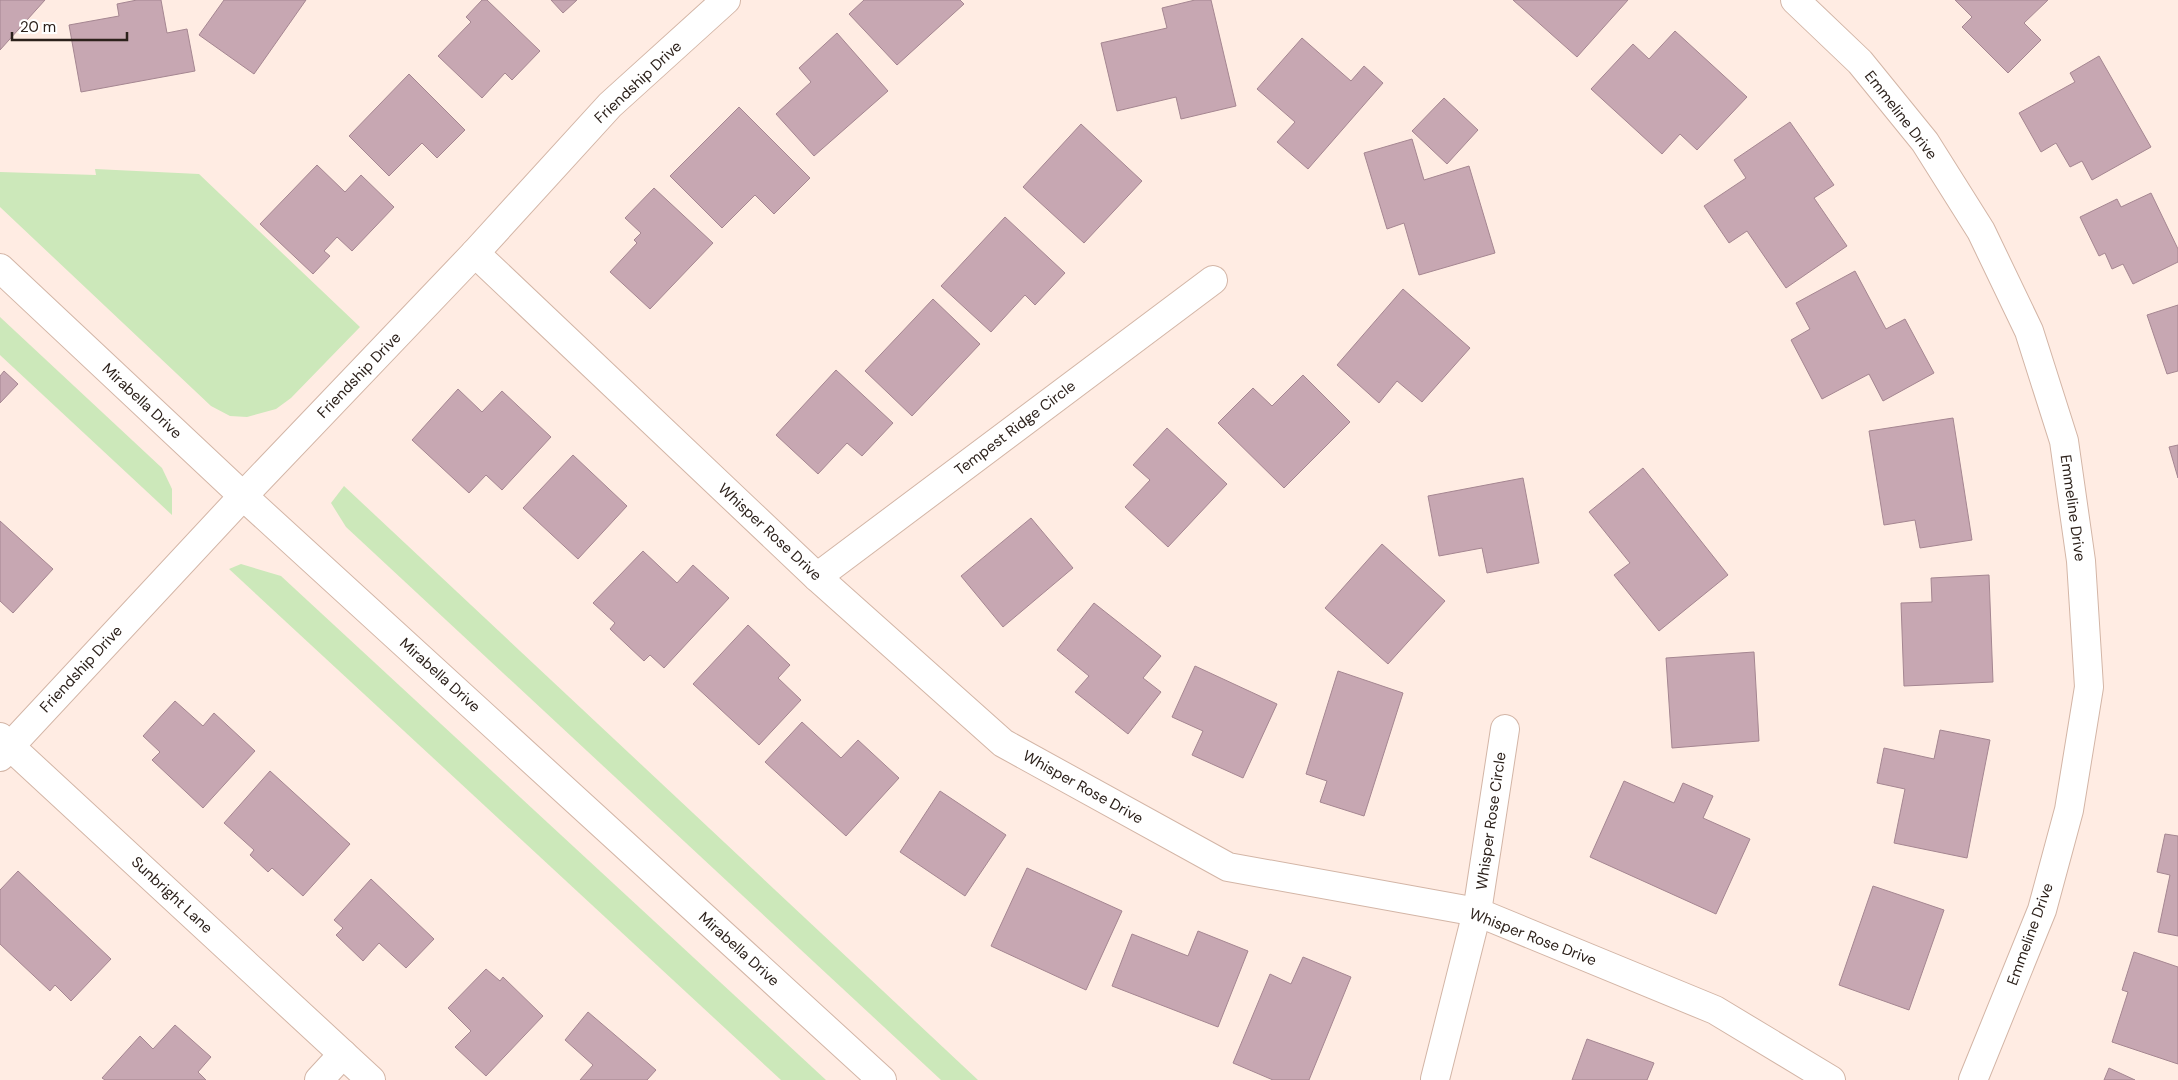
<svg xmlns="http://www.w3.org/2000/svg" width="2178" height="1080" font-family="'DM Sans',sans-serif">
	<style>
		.green { fill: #cce8ba }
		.building { fill: #c7a7b2; stroke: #a58691 }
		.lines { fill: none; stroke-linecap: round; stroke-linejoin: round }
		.street-casing { stroke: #d3b5a6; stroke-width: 30 }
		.secondary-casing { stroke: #d3b5a6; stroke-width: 30 }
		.street { stroke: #fff; stroke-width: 28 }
		.secondary { stroke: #fff; stroke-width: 28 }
		.labels { text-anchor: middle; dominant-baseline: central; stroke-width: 4; stroke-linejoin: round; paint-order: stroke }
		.street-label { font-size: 15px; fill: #2c211b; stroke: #fff }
	</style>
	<rect width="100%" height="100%" fill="#ffece3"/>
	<g class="green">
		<polygon points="95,169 199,174 360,327 291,398 276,409 247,417 230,416 211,406 0,207 0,172 96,175"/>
		<polygon points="0,317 162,468 172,489 172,515 0,355"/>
		<polygon points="344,486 978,1080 941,1080 346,527 331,503"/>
		<polygon points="241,564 281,576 826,1080 781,1080 229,569"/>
	</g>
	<g class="building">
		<polygon points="0,0 45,0 0,50"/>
		<polygon points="137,0 161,0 167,33 187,29 195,71 81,92 69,25 119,16 117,4"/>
		<polygon points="224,0 306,0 254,74 199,35"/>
		<polygon points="482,0 487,0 540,51 512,80 505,73 482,98 438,56 471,22 466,17"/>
		<polygon points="551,0 577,0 563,13"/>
		<polygon points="864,0 960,0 964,4 897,65 849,14"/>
		<polygon points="1195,0 1211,0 1236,106 1181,119 1176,97 1117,111 1101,43 1167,28 1162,8"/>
		<polygon points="1513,0 1628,0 1577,57"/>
		<polygon points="1955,0 2048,0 2024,23 2041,40 2008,73 1962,27 1972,17"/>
		<polygon points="1675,31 1747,97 1697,150 1680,134 1662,154 1591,89 1633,44 1649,59"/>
		<polygon points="837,33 888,91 814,156 776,114 811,82 799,68"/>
		<polygon points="1302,38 1351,81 1364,66 1383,83 1308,169 1277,142 1295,122 1257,89"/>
		<polygon points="2099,56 2151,147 2092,180 2082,161 2070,167 2056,143 2041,152 2019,113 2075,82 2070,73"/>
		<polygon points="409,74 465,130 437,158 422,143 389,176 349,136"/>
		<polygon points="1444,98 1478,130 1447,164 1412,131"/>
		<polygon points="739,107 810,178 774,214 755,195 722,228 670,176"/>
		<polygon points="1790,122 1834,185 1814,198 1847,246 1786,288 1747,231 1729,243 1704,206 1746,178 1734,160"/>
		<polygon points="1081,124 1142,181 1084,243 1023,187"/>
		<polygon points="1412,139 1424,180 1469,166 1495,253 1419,275 1404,223 1387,229 1364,153"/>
		<polygon points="317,165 345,192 361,175 394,207 352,251 337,237 324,251 330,256 313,274 260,224"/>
		<polygon points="654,188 713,243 650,309 610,272 637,243 634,240 641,233 625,218"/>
		<polygon points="2151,193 2178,249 2178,262 2133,284 2123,264 2112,269 2105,253 2099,256 2080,217 2117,199 2121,207"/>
		<polygon points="1005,217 1065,273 1035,305 1025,295 991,332 941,286"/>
		<polygon points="1855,271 1886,329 1905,319 1934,373 1883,401 1869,374 1822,399 1791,340 1810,329 1796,303"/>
		<polygon points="1403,289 1470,348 1422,402 1397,381 1379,403 1337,365"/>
		<polygon points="933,299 980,344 912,416 865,371"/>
		<polygon points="2178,305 2178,371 2167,374 2147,315"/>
		<polygon points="836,370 893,423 862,456 847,443 818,474 776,435"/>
		<polygon points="4,371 18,384 0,403 0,376"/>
		<polygon points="1303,375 1350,422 1284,488 1218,423 1253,388 1272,406"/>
		<polygon points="458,389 482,412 502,391 551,437 502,490 486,475 469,493 412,440"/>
		<polygon points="1953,418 1972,540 1920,548 1915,520 1884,525 1869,431"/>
		<polygon points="1167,428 1227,484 1168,547 1125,507 1150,480 1133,465"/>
		<polygon points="2178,445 2178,478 2169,447"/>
		<polygon points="573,455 627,506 578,559 523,508"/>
		<polygon points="1643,468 1728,575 1659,631 1614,575 1630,563 1589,512"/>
		<polygon points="1523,478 1539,563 1487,573 1482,548 1439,556 1428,496"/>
		<polygon points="1031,518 1073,568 1003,627 961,576"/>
		<polygon points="0,521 53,569 13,613 0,601"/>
		<polygon points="1382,544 1445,601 1388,664 1325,608"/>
		<polygon points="643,551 677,583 693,565 729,598 664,668 650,655 644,661 610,629 615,623 593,603"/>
		<polygon points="1989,575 1993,682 1904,686 1901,603 1932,602 1931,578"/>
		<polygon points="1094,603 1161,656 1143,678 1161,692 1128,734 1075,692 1089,676 1057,650"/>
		<polygon points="748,625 790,665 778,678 801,700 759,745 693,684"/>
		<polygon points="1754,652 1759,741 1672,748 1666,658"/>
		<polygon points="1195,666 1277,704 1243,778 1192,755 1203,731 1172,717"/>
		<polygon points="1338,671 1403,693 1364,816 1320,802 1327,781 1306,774"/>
		<polygon points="175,701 203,726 214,713 255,751 203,808 152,760 160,752 143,736"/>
		<polygon points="802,722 841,758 858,740 899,778 846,836 765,762"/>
		<polygon points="1940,730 1990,740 1967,858 1894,843 1905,789 1877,783 1884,748 1934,759"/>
		<polygon points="270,771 350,844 303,896 272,868 268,872 250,855 254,850 224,823"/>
		<polygon points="1624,781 1674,803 1683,783 1713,796 1703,818 1750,839 1716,914 1590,857"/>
		<polygon points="940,791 1006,835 965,896 900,852"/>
		<polygon points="2165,834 2178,836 2178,936 2158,932 2170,875 2157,872"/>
		<polygon points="1027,868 1122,911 1086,990 991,946"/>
		<polygon points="18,871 111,959 71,1001 55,985 50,991 0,944 0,890"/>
		<polygon points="371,879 434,939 406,968 379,943 363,961 336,935 343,928 334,920"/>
		<polygon points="1873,886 1944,910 1909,1010 1839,985"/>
		<polygon points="1198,931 1248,951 1218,1027 1112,986 1132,934 1188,956"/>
		<polygon points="2134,952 2178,967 2178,1064 2112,1042 2128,992 2122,990"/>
		<polygon points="1303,957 1351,977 1309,1080 1273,1080 1233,1063 1270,974 1291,984"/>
		<polygon points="486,969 500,981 503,977 543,1016 486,1076 455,1047 471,1031 448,1008"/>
		<polygon points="588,1012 656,1070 647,1080 580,1080 593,1065 565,1040"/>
		<polygon points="175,1025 211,1057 198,1072 206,1080 105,1080 102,1078 140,1036 153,1049"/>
		<polygon points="1587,1039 1654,1063 1647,1080 1572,1080"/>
		<polygon points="2109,1068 2135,1080 2104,1080"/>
	</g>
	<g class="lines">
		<defs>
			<g id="street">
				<polyline points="475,253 817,577 1003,743 1228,867 1477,912 1715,1010 1831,1080"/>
				<polyline points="817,577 1213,280"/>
				<polyline points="0,737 371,1080"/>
				<polyline points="0,757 243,496 475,253 610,105 726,0"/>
				<polyline points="1435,1079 1477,912 1505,729"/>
				<polyline points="319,1080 343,1054"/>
			</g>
			<g id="secondary">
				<polyline points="1795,0 1860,62 1925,142 1981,231 2029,331 2064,441 2081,561 2089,687 2069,810 2042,910 1973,1080"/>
				<polyline points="0,268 243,496 882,1080"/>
			</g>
		</defs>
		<use href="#street" class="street-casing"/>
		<use href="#secondary" class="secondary-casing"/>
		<use href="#street" class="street"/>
		<use href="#secondary" class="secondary"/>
	</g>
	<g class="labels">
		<g class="street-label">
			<text transform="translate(638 82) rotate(-43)">Friendship Drive</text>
			<text transform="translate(1901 115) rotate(52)">Emmeline Drive</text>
			<text transform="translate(359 375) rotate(-46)">Friendship Drive</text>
			<text transform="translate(142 401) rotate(43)">Mirabella Drive</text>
			<text transform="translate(1015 428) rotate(-37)">Tempest Ridge Circle</text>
			<text transform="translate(2073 508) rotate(82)">Emmeline Drive</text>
			<text transform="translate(770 532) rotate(43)">Whisper Rose Drive</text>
			<text transform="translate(81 669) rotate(-47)">Friendship Drive</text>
			<text transform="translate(440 675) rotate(42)">Mirabella Drive</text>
			<text transform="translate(1083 787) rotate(29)">Whisper Rose Drive</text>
			<text transform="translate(1491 821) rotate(-82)">Whisper Rose Circle</text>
			<text transform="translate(172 895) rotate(43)">Sunbright Lane</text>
			<text transform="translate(2030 934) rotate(-70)">Emmeline Drive</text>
			<text transform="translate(1533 937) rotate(21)">Whisper Rose Drive</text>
			<text transform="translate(739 949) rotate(42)">Mirabella Drive</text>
		</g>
	</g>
	<path d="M12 32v8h115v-8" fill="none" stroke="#2c211b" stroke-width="2.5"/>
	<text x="20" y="32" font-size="15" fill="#2c211b" stroke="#ffffff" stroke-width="4" paint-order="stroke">20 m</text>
</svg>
